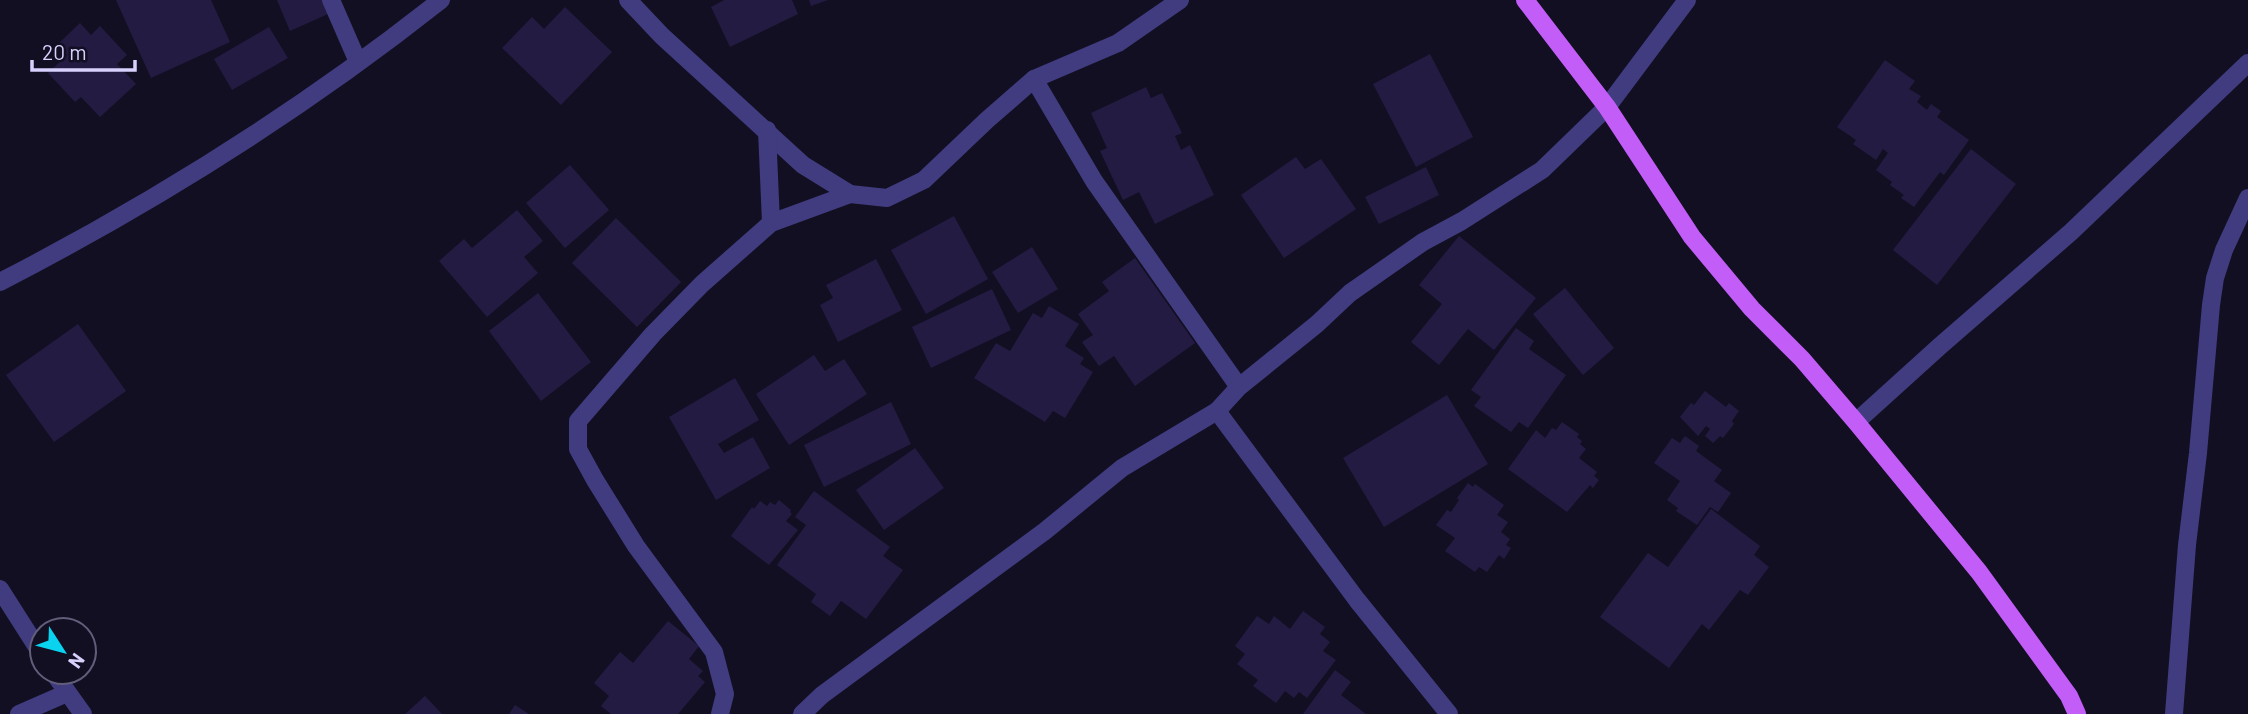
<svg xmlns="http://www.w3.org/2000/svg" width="2248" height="714" font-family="Barlow,sans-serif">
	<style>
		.building { fill: #241b42 }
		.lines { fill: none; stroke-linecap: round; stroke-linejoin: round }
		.minor { stroke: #403c7f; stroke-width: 18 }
		.major { stroke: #c25df8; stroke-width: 18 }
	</style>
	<rect width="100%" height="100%" fill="#120f22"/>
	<g class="building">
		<polygon points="116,0 211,0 230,42 151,78"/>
		<polygon points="277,0 322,0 328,14 290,31"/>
		<polygon points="724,0 792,0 798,14 730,47 711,7"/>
		<polygon points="809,0 828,0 811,6"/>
		<polygon points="565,7 612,52 561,105 502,48 532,17 544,29"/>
		<polygon points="80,23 91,35 100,26 127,55 117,64 136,84 100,117 81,97 75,102 48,73 67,55 57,45"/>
		<polygon points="269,27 288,58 232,90 214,59"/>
		<polygon points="1430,54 1473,137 1416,167 1373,84"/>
		<polygon points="1885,60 1915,81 1909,89 1921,96 1917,102 1927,110 1931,104 1941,111 1937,117 1969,140 1944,175 1940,172 1914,207 1901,198 1904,195 1890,185 1892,182 1876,170 1888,153 1883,149 1876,160 1853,144 1856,140 1837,127"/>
		<polygon points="1146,87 1151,98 1162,93 1182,133 1175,136 1181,150 1190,145 1214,195 1155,224 1139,192 1123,200 1100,151 1107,148 1091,113"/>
		<polygon points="1971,149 2016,184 1937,285 1893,250"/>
		<polygon points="1296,157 1305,169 1321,159 1356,209 1284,258 1241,195"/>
		<polygon points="570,165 609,210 565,248 526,203"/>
		<polygon points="1426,167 1439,195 1379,224 1365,197"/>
		<polygon points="517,210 543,241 524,257 538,273 487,317 439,261 464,239 472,248"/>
		<polygon points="954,216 988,279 926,314 891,250"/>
		<polygon points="616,218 681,282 637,327 572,263"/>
		<polygon points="1459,236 1536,298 1494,350 1468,329 1439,365 1411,342 1442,304 1419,285"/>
		<polygon points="1032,247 1058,289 1018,313 992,272"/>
		<polygon points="1135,258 1195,343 1135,386 1114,356 1099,366 1082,342 1093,335 1078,314 1109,291 1102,282"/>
		<polygon points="876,259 902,310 838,342 820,305 833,298 826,285"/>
		<polygon points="1565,288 1614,348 1583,375 1533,314"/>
		<polygon points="992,289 1011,330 931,368 912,327"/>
		<polygon points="538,293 591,362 541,401 489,331"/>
		<polygon points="1049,306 1079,324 1065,346 1084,358 1080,364 1093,372 1065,418 1053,411 1045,422 974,378 996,343 1010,351 1033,313 1042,318"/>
		<polygon points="78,324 126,391 54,442 6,375"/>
		<polygon points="1516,328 1534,341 1529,349 1566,375 1528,428 1519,422 1511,432 1474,406 1481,397 1471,390"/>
		<polygon points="814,355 825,371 844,359 867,394 789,445 756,394"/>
		<polygon points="735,378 759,420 718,444 724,453 753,437 770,468 716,500 669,417"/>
		<polygon points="1705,391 1726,407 1729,403 1739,411 1732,421 1734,424 1723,438 1720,436 1713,443 1705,436 1710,429 1706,426 1698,436 1680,417 1691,403 1694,405"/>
		<polygon points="1447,395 1488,464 1384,527 1343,458"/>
		<polygon points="891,402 911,444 824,487 804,445"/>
		<polygon points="1562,422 1579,434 1577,437 1582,441 1580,444 1586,449 1579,458 1597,472 1594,476 1599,480 1593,488 1590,485 1567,512 1508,469 1536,430 1545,438 1552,428 1556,430"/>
		<polygon points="1685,436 1699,446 1696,451 1722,470 1714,481 1731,493 1718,512 1710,507 1697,525 1676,511 1678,508 1667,500 1680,481 1654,463 1672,438 1680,443"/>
		<polygon points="915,448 944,488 884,530 856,490"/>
		<polygon points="1468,483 1473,487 1475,484 1504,505 1497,515 1508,522 1501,532 1510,539 1506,545 1511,548 1504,559 1499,555 1487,572 1479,567 1475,572 1445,551 1455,538 1436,525 1447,510 1451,512 1459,500 1457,498"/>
		<polygon points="814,491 890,547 883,556 903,570 866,619 841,601 830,616 811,602 816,594 777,565 806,525 795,517"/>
		<polygon points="779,500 791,510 790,512 792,514 786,521 798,530 769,565 731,536 752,507 754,509 760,501 767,506 770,502 775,505"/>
		<polygon points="1711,509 1760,546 1754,555 1769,567 1748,595 1740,590 1709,630 1702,624 1669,668 1600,617 1648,553 1668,567"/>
		<polygon points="1303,611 1325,627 1320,634 1330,642 1323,651 1336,660 1307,698 1299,692 1294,698 1285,691 1276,703 1253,686 1258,680 1237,664 1245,654 1235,646 1257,616 1269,624 1274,616 1290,629"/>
		<polygon points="668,621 699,646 689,659 703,671 698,676 705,682 678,714 611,714 601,706 609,696 594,683 620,652 633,663"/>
		<polygon points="1335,670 1351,682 1341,695 1366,714 1303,714"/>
		<polygon points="425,696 442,714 405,714"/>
		<polygon points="515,705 529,714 509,714"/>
	</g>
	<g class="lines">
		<g class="minor">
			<polyline points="331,0 358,62"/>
			<polyline points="628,0 662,36 803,165 850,194 887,198 924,180 987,120 1034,79"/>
			<polyline points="1180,0 1118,43 1034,79 1094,181 1239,387"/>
			<polyline points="767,130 771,223"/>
			<path d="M0,282C153,203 306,107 441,0"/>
			<polyline points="1217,411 1357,600 1449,714"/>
			<polyline points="1856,422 1940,346 2071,232 2248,63"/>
			<polyline points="0,589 42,655"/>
			<polyline points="53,672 83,714"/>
			<polyline points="19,714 67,693"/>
			<polyline points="720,714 725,694 714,652 636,546 595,480 578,449 578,421 653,334 702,284 771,223 850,194"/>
			<polyline points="802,714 822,695 1045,531 1122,468 1217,411 1239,387 1317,324 1350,293 1423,242 1462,221 1542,170 1607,107 1687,0"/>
			<polyline points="2174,714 2187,545 2198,453 2211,305 2215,278 2224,250 2248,198"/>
		</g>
		<polyline class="major" points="1525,0 1607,107 1692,237 1752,309 1802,359 1856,422 1979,572 2069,696 2077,714"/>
	</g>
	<g transform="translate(63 651) rotate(126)"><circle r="33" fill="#120f22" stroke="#615d7a" stroke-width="2"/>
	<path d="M0-5L12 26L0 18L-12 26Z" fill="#0ad3f0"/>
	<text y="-10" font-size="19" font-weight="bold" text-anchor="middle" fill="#d7d1fd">N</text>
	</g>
	<path d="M32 60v10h103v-10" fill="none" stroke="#d7d1fd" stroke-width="3.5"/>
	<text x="42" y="60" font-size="21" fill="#d7d1fd" stroke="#120f22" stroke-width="5" paint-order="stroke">20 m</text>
</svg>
